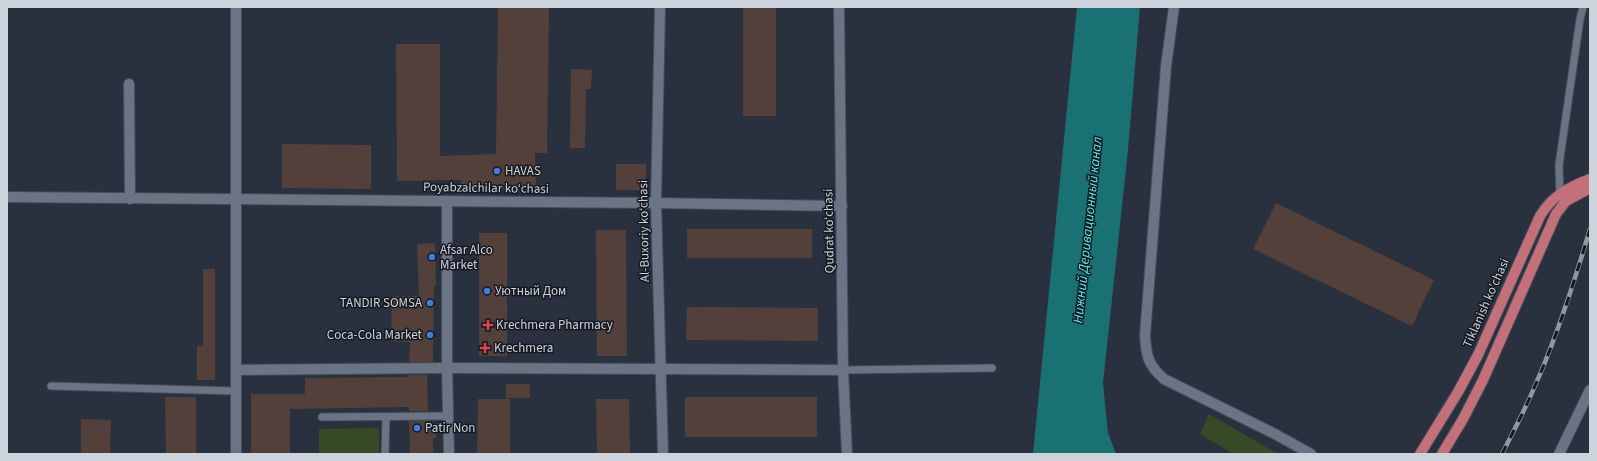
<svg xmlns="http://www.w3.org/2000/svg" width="1597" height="461" font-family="'Source Sans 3',sans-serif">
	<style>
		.green { fill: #364b25 }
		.water { fill: #1a7173 }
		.building { fill: #53403a }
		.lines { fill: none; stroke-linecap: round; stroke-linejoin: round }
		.service-casing { stroke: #464d59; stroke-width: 9 }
		.minor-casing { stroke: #464d59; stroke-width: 12 }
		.tertiary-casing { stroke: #464d59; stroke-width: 12 }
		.primary-casing { stroke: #464d59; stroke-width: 12 }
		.service { stroke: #6b7484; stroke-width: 7 }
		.minor { stroke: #6b7484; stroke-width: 10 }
		.tertiary { stroke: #6b7484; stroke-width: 10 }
		.primary { stroke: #c3707a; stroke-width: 10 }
		.rail-casing { stroke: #9198a3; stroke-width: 4.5 }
		.rail { stroke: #15191f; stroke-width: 3; stroke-dasharray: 9; stroke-linecap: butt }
		.shop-dot { fill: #3f7fe0; stroke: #15191f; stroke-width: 1.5 }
		.health-dot { fill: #e0444e; stroke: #15191f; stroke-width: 1.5 }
		.labels { text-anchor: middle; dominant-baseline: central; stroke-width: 3; stroke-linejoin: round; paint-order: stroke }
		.poi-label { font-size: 13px; fill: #cdd3dc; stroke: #15191f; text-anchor: start }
		.street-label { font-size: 13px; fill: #cdd3dc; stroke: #15191f }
		.water-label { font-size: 14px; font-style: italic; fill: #53eef3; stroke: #15191f }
	</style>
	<rect width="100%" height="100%" fill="#29313f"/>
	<g class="green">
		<polygon points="1209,414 1278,454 1233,454 1200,434"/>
		<polygon points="379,428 379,453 319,454 319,429"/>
	</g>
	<polygon class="water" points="1077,7 1140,7 1128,150 1103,383 1108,433 1116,454 1033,454"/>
	<g class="building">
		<polygon points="498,7 549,7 547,153 535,153 536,188 461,190 461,180 397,181 396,44 440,44 440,156 496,154"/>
		<rect x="743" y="7" width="33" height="109"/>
		<polygon points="571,69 592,70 591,89 586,89 585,148 570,148"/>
		<polygon points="282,144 371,145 371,189 282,188"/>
		<rect x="616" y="164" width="30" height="26"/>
		<polygon points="1276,203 1434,280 1412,326 1253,249"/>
		<rect x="687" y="229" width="125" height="29"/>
		<polygon points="596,230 626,230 627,356 597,356"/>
		<rect x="479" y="233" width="28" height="123"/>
		<polygon points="435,243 436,286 434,286 433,362 409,362 410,342 391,341 392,296 419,296 417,244"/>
		<polygon points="203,269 215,269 215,380 197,380 197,346 203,346"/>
		<polygon points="687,307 818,308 818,341 686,340"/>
		<polygon points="409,375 427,375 428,411 409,411 409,407 290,409 290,454 251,454 251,394 305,394 305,378 409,377"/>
		<rect x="506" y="384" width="24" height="14"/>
		<polygon points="165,397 196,397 196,454 166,454"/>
		<rect x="685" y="397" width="132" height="40"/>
		<polygon points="478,399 510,399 510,454 477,454"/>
		<polygon points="596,399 629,399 630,454 597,454"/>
		<polygon points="81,419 111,420 110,454 81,454"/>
		<polygon points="409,421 428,421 428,424 436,424 436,438 433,438 433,454 410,454"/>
	</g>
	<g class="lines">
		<defs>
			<g id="service">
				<polyline points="1560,197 1559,165 1580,19 1583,7"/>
				<polyline points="843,370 992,368"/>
				<polyline points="51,386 236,391"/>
				<polyline points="322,417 448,416"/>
				<polyline points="385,454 386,417"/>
			</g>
			<g id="minor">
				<polyline points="660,7 656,203 663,454"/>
				<polyline points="129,84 130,199"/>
				<polyline points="7,197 656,203 842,206"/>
				<polyline points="447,201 447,368 449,454"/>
				<polyline points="236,370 447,368 843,370"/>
				<polyline points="236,454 236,7"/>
				<polyline points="1559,454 1590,390"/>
			</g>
			<g id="tertiary">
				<polyline points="839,7 843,370 847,454"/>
				<path d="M1174,7L1166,66L1145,335C1146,356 1148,365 1164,379L1275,434L1311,454"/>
			</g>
			<g id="primary">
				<path d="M1420,454L1458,392L1478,355L1540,216C1552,196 1569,187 1590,179"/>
				<polyline points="1442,454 1463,419 1483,380 1556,214 1566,201 1590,188"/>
			</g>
		</defs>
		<use href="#service" class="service-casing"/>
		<use href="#minor" class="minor-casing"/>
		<use href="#tertiary" class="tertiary-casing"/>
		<use href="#primary" class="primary-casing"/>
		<use href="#service" class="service"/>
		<use href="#minor" class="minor"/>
		<use href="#tertiary" class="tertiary"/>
		<use href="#primary" class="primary"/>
		<defs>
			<path id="rail" d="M1502,454C1513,432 1525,410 1534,388C1557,337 1574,283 1590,229"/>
		</defs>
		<use href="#rail" class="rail-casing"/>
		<use href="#rail" class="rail"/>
	</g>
	<g class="shop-dot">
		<circle cx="497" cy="171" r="4"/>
		<circle cx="432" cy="257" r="4"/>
		<circle cx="487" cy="291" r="4"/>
		<circle cx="430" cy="303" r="4"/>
		<circle cx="430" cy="335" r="4"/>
		<circle cx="417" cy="428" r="4"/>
	</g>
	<g class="health-dot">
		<path d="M486 319h4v4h4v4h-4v4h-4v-4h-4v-4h4z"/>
		<path d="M483 342h4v4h4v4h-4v4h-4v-4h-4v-4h4z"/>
	</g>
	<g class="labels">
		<g class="poi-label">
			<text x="505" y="171">HAVAS</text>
			<text x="440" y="250">Afsar Alco<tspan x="440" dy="15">Market</tspan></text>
			<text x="495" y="291">Уютный Дом</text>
			<text x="422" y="303" text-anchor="end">TANDIR SOMSA</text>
			<text x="496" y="325">Krechmera Pharmacy</text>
			<text x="422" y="335" text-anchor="end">Coca-Cola Market</text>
			<text x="494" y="348">Krechmera</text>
			<text x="425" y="428">Patir Non</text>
		</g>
		<g class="street-label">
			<text transform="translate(486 188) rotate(1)">Poyabzalchilar ko‘chasi</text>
			<text transform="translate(644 231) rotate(-91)">Al-Buxoriy ko‘chasi</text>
			<text transform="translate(829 231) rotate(-91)">Qudrat ko‘chasi</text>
			<text transform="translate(1486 303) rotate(-66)">Tiklanish ko'chasi</text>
		</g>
		<g class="water-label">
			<text transform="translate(1088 230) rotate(-84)">Нижний Деривационный канал</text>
		</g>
	</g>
	<rect width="1597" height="461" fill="none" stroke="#cdd3dc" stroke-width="16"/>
</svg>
